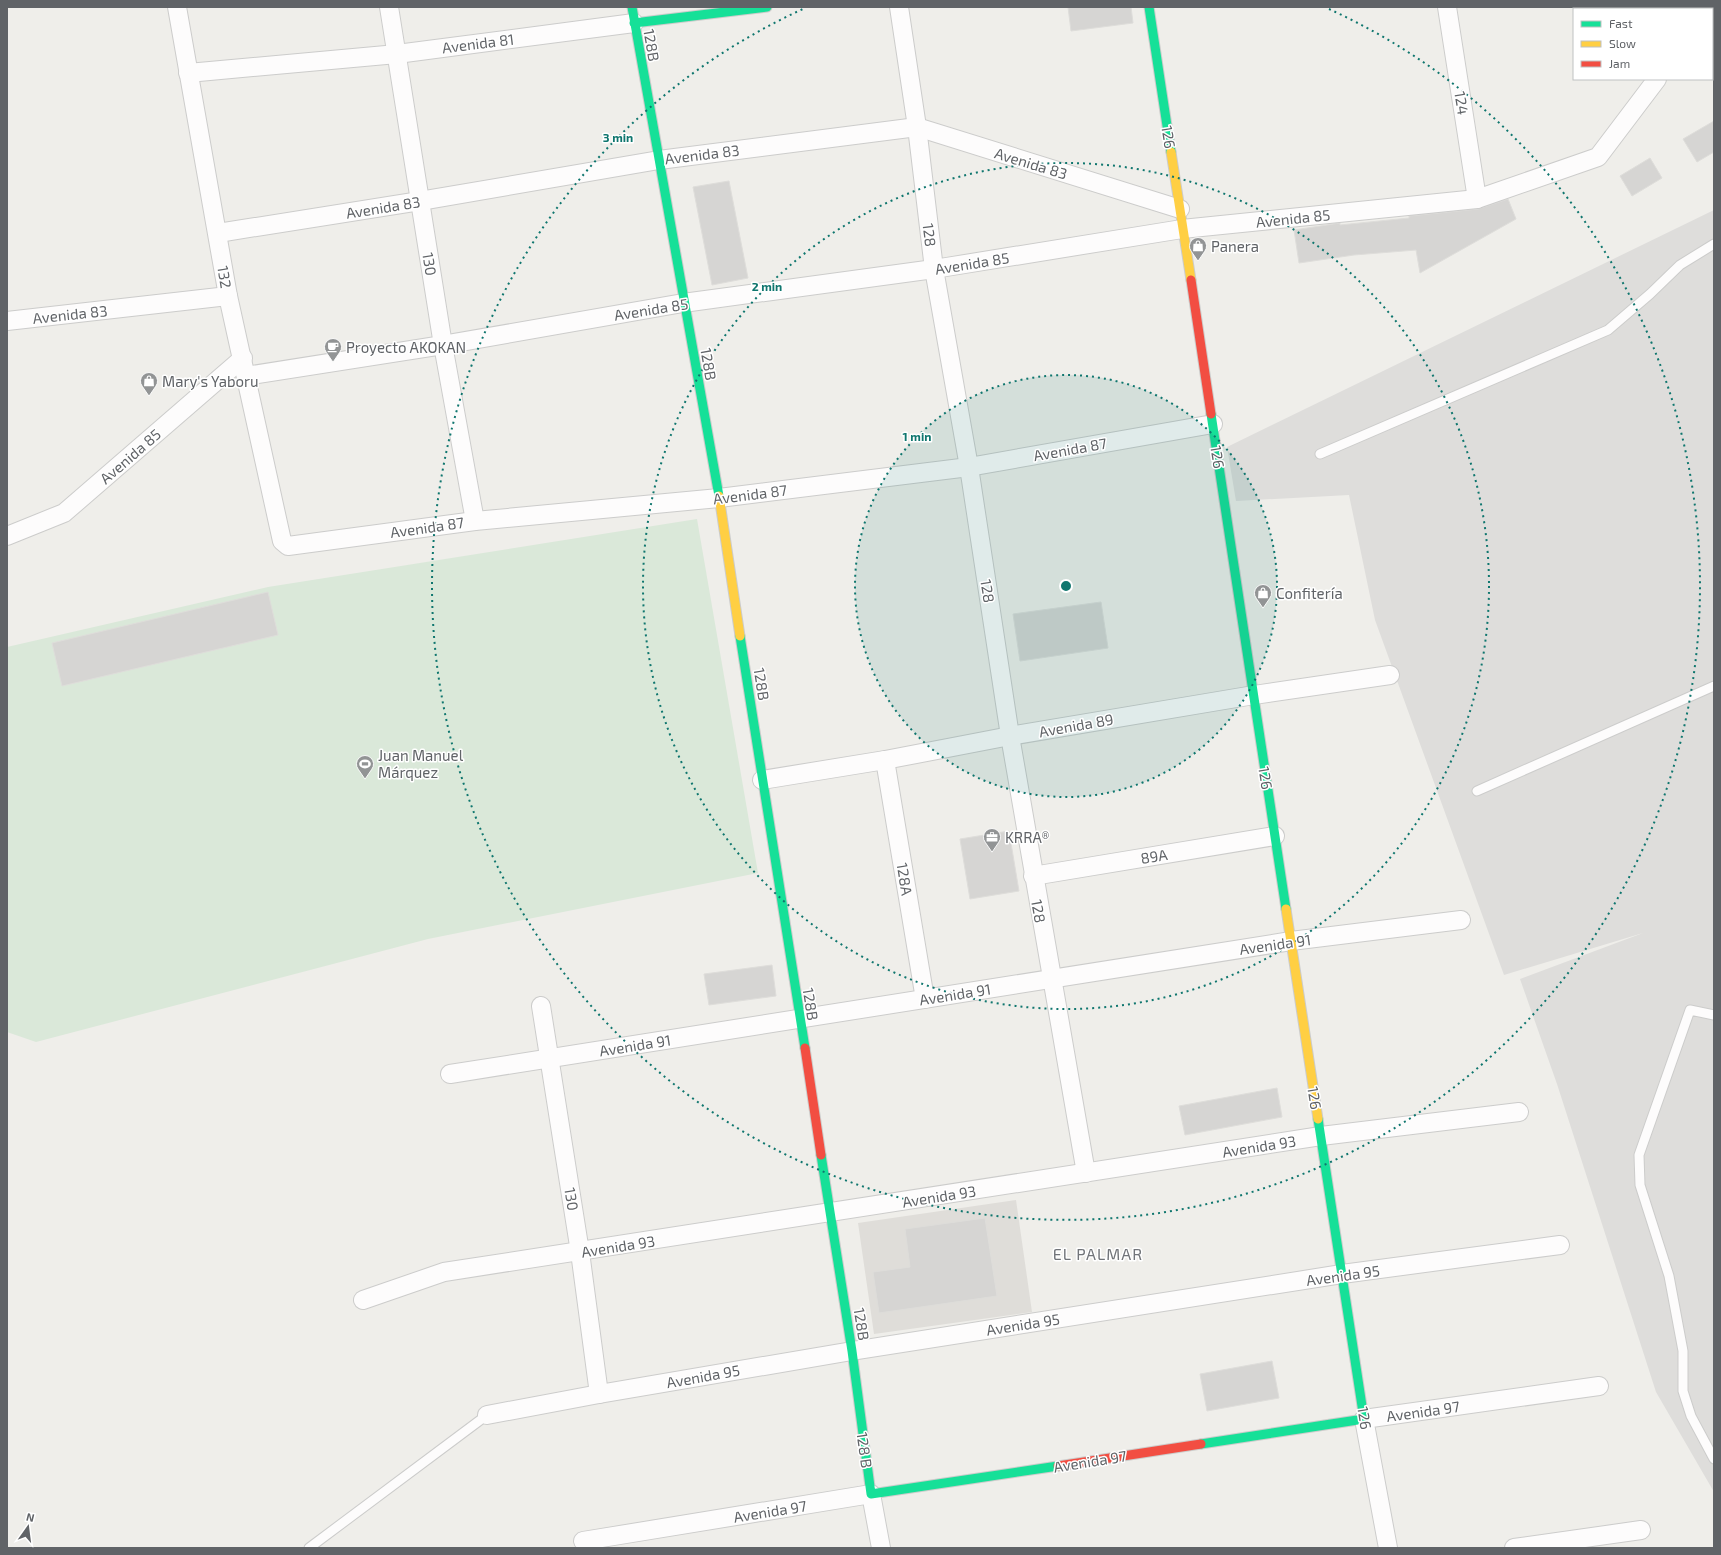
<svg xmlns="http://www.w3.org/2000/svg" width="1721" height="1555" font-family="'Exo 2',sans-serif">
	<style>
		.industrial { fill: #dedddb }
		.education { fill: #dfddd9 }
		.grass { fill: #dae8d9 }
		.building { fill: #d6d5d3; stroke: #deddda }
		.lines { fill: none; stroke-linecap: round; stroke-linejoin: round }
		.lane-casing { stroke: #cccccb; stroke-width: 11 }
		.street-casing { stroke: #cccccb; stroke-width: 20 }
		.fast-casing { stroke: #cccccb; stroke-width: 11 }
		.slow-casing { stroke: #cccccb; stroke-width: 11 }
		.jam-casing { stroke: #cccccb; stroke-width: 11 }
		.lane { stroke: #fdfcfc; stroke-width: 9 }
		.street { stroke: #fdfcfc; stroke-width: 18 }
		.fast { stroke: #16e098; stroke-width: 9 }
		.slow { stroke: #ffcf43; stroke-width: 9 }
		.jam { stroke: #f24e42; stroke-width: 9 }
		.ring { fill: none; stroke: #0f766e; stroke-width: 2; stroke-dasharray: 2 4 }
		.labels { text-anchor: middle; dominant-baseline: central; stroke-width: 3; stroke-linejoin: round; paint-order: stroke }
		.street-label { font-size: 15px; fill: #606367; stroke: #fff }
		.poi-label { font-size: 15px; fill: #606367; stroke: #fff; text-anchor: start }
		.neighbourhood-label { font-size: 16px; letter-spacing: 1px; fill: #717479; stroke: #fff }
		.centre { fill: #0f766e; stroke: #fff; stroke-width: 2 }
		.ring-label { font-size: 12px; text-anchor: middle; font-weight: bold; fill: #0f766e; stroke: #fff; stroke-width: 3; stroke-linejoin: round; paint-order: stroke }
	</style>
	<rect width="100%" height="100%" fill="#efeeea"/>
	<polygon class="industrial" points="1714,210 1714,1492 1656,1392 1557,1084 1520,979 1643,933 1504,975 1375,620 1349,495 1236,501 1227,447"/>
	<polygon class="education" points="1016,1200 1032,1312 874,1334 858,1223"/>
	<polygon class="grass" points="697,519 758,873 428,939 36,1042 7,1032 7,647 268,587"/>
	<g class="building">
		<polygon points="1068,7 1131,7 1133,23 1071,31"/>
		<polygon points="1714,121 1714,152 1697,162 1683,139"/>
		<polygon points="1650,158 1662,178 1632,196 1620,176"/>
		<polygon points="729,181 748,278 712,285 693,187"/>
		<polygon points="1508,199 1516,219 1420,273 1416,250 1354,255 1299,263 1294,230 1340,223 1340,225 1409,218 1409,216 1478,209"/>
		<polygon points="268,592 278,635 62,686 52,643"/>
		<polygon points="1101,602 1108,648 1020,661 1013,614"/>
		<polygon points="1009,831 1019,891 970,899 960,839"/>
		<polygon points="772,965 776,996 709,1005 704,974"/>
		<polygon points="1277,1088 1282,1117 1185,1135 1179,1106"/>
		<polygon points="985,1218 997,1296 879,1313 873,1272 910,1267 905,1229"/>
		<polygon points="1272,1361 1279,1398 1207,1411 1200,1374"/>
	</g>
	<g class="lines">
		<defs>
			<g id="lane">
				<polyline points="1320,454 1608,330 1650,294 1680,265 1714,244"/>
				<polyline points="1477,791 1714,686"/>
				<polyline points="1714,1015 1690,1010 1639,1155 1640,1185 1669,1276 1683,1351 1683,1391 1691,1416 1714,1459"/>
				<polyline points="309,1548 487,1415"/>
			</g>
			<g id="street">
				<polyline points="177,7 228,296 282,541 288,546 475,521 719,498 969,467 1213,424"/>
				<polyline points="389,7 443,345 475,521"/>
				<polyline points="899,7 917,127 934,269 969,467 1010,736 1086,1173"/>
				<polyline points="1447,7 1477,199"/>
				<polyline points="1710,9 1712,7"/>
				<polyline points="188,73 397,54 634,23"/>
				<polyline points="218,233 420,201 659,160 917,127 1180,209"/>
				<polyline points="7,321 228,296"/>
				<polyline points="246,376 443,345 683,303 934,269 1182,229 1477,199 1598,157 1657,79"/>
				<polyline points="7,536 64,513 243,358"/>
				<polyline points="885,760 925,999"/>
				<polyline points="762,780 885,760 1010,736 1254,695 1390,675"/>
				<polyline points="1033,876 1275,836"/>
				<polyline points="541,1006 580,1252 599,1394"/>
				<polyline points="450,1074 1291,941 1461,920"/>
				<polyline points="363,1300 444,1272 1321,1136 1519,1112"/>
				<polyline points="487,1415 599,1394 852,1351 1342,1274 1560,1245"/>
				<polyline points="583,1541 871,1494 881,1548"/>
				<polyline points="1388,1548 1364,1419 1599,1386"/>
				<polyline points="1514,1548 1641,1530"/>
			</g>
			<g id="fast">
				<polyline points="632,7 719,496"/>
				<polyline points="1149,7 1171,152"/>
				<polyline points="634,23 767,7"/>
				<polyline points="1211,414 1286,909"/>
				<polyline points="740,636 805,1048"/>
				<polyline points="821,1155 852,1351 871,1494 1058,1466"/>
				<polyline points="1201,1444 1364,1419 1318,1119"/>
			</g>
			<g id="slow">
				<polyline points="1171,152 1191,280"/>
				<polyline points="719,496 740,636"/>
				<polyline points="1286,909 1318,1119"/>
			</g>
			<g id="jam">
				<polyline points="1191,280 1211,414"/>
				<polyline points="805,1048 821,1155"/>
				<polyline points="1058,1466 1201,1444"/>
			</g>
		</defs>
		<use href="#lane" class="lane-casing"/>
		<use href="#street" class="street-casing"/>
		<use href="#fast" class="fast-casing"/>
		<use href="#slow" class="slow-casing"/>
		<use href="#jam" class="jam-casing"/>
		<use href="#lane" class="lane"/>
		<use href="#street" class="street"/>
		<use href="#fast" class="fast"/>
		<use href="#slow" class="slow"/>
		<use href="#jam" class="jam"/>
	</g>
	<circle cx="1066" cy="586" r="211" fill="#0f766e" fill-opacity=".12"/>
	<g class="ring">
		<circle cx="1066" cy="586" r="211"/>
		<circle cx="1066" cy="586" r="423"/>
		<path d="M1329 9A634 634 0 1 1 803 9"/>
	</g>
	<defs>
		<symbol id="shop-pin" viewBox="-11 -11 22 30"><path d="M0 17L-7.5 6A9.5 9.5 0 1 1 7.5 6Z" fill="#929495" stroke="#fff"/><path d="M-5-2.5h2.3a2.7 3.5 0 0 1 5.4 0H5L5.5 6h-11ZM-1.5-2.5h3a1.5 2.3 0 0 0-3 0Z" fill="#fff"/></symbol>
		<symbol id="cafe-pin" viewBox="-11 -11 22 30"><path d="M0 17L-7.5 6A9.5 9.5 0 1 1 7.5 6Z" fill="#929495" stroke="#fff"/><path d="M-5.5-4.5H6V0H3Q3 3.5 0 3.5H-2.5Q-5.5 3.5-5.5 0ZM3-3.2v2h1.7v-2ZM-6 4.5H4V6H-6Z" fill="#fff"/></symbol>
		<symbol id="stadium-pin" viewBox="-11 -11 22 30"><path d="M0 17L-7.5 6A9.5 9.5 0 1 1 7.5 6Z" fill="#929495" stroke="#fff"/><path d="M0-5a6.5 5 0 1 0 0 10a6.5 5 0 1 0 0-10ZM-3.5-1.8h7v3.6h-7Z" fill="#fff"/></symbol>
		<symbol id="office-pin" viewBox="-11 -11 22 30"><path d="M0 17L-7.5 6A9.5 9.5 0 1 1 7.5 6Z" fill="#929495" stroke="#fff"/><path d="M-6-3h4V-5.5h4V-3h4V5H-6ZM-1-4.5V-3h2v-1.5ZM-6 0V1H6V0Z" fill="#fff"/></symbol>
	</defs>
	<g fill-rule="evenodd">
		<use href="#shop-pin" x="1188" y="236" width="20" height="27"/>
		<use href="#cafe-pin" x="323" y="337" width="20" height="27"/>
		<use href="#shop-pin" x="139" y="371" width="20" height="27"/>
		<use href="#shop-pin" x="1253" y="583" width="20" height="27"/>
		<use href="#stadium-pin" x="355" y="754" width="20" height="27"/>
		<use href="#office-pin" x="982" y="827" width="20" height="27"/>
	</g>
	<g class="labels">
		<g class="street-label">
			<text transform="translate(478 43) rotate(-7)">Avenida 81</text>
			<text transform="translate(652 45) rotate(80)">128B</text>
			<text transform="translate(1462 103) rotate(81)">124</text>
			<text transform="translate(1169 137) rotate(81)">126</text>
			<text transform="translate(702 154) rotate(-7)">Avenida 83</text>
			<text transform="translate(1031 163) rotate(17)">Avenida 83</text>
			<text transform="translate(383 207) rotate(-9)">Avenida 83</text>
			<text transform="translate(1293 218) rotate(-6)">Avenida 85</text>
			<text transform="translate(930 235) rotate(83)">128</text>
			<text transform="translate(972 263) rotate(-9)">Avenida 85</text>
			<text transform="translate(430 264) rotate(81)">130</text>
			<text transform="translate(225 277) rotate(81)">132</text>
			<text transform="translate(651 309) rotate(-9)">Avenida 85</text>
			<text transform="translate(70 314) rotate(-6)">Avenida 83</text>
			<text transform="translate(709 364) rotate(80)">128B</text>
			<text transform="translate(1070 449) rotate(-10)">Avenida 87</text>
			<text transform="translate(130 456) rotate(-41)">Avenida 85</text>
			<text transform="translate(1218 457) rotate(81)">126</text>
			<text transform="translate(750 494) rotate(-7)">Avenida 87</text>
			<text transform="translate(427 527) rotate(-8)">Avenida 87</text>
			<text transform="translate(988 591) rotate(81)">128</text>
			<text transform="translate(762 684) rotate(81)">128B</text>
			<text transform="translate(1076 725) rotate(-10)">Avenida 89</text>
			<text transform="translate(1266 778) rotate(81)">126</text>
			<text transform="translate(1154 856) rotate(-9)">89A</text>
			<text transform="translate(905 879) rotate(81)">128A</text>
			<text transform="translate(1039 911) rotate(80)">128</text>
			<text transform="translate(1275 944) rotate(-8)">Avenida 91</text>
			<text transform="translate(955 994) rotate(-9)">Avenida 91</text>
			<text transform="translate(811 1004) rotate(81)">128B</text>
			<text transform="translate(635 1045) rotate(-9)">Avenida 91</text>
			<text transform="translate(1315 1098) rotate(81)">126</text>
			<text transform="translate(1259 1146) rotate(-9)">Avenida 93</text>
			<text transform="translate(939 1196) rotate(-9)">Avenida 93</text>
			<text transform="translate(572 1199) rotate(81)">130</text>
			<text transform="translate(618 1246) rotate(-9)">Avenida 93</text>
			<text transform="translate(1343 1275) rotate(-8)">Avenida 95</text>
			<text transform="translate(862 1324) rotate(81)">128B</text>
			<text transform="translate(1023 1324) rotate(-9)">Avenida 95</text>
			<text transform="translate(703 1376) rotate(-10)">Avenida 95</text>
			<text transform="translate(1423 1411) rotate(-8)">Avenida 97</text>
			<text transform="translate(1365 1418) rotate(81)">126</text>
			<text transform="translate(865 1450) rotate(82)">128 B</text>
			<text transform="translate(1090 1461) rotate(-9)">Avenida 97</text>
			<text transform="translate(770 1511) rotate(-9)">Avenida 97</text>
		</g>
		<g class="poi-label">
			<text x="1211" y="246">Panera</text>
			<text x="346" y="347">Proyecto AKOKAN</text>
			<text x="162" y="381">Mary's Yaboru</text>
			<text x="1276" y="593">Confitería</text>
			<text x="378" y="755">Juan Manuel<tspan x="378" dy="17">Márquez</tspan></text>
			<text x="1005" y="837">KRRA®</text>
		</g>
		<g class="neighbourhood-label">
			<text x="1098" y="1253">EL PALMAR</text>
		</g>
	</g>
	<circle cx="1066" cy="586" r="6" class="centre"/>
	<g class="ring-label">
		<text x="618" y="142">3 min</text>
		<text x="767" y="291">2 min</text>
		<text x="917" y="441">1 min</text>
	</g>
	<rect width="1721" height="1555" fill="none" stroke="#606367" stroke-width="16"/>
	<rect x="1573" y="8" width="140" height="72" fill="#ffffff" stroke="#bfc1c2"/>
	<rect x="1581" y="21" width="20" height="6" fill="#16e098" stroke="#bfc1c2"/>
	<text x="1609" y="28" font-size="12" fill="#606367">Fast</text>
	<rect x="1581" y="41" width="20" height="6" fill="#ffcf43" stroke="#bfc1c2"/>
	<text x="1609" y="48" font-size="12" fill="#606367">Slow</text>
	<rect x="1581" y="61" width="20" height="6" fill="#f24e42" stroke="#bfc1c2"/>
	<text x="1609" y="68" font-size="12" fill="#606367">Jam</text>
	<g transform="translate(28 1527) rotate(14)" stroke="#ffffff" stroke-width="3" paint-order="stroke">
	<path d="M0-3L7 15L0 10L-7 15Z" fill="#606367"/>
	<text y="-6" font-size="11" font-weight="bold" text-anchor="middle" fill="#606367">N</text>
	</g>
</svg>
